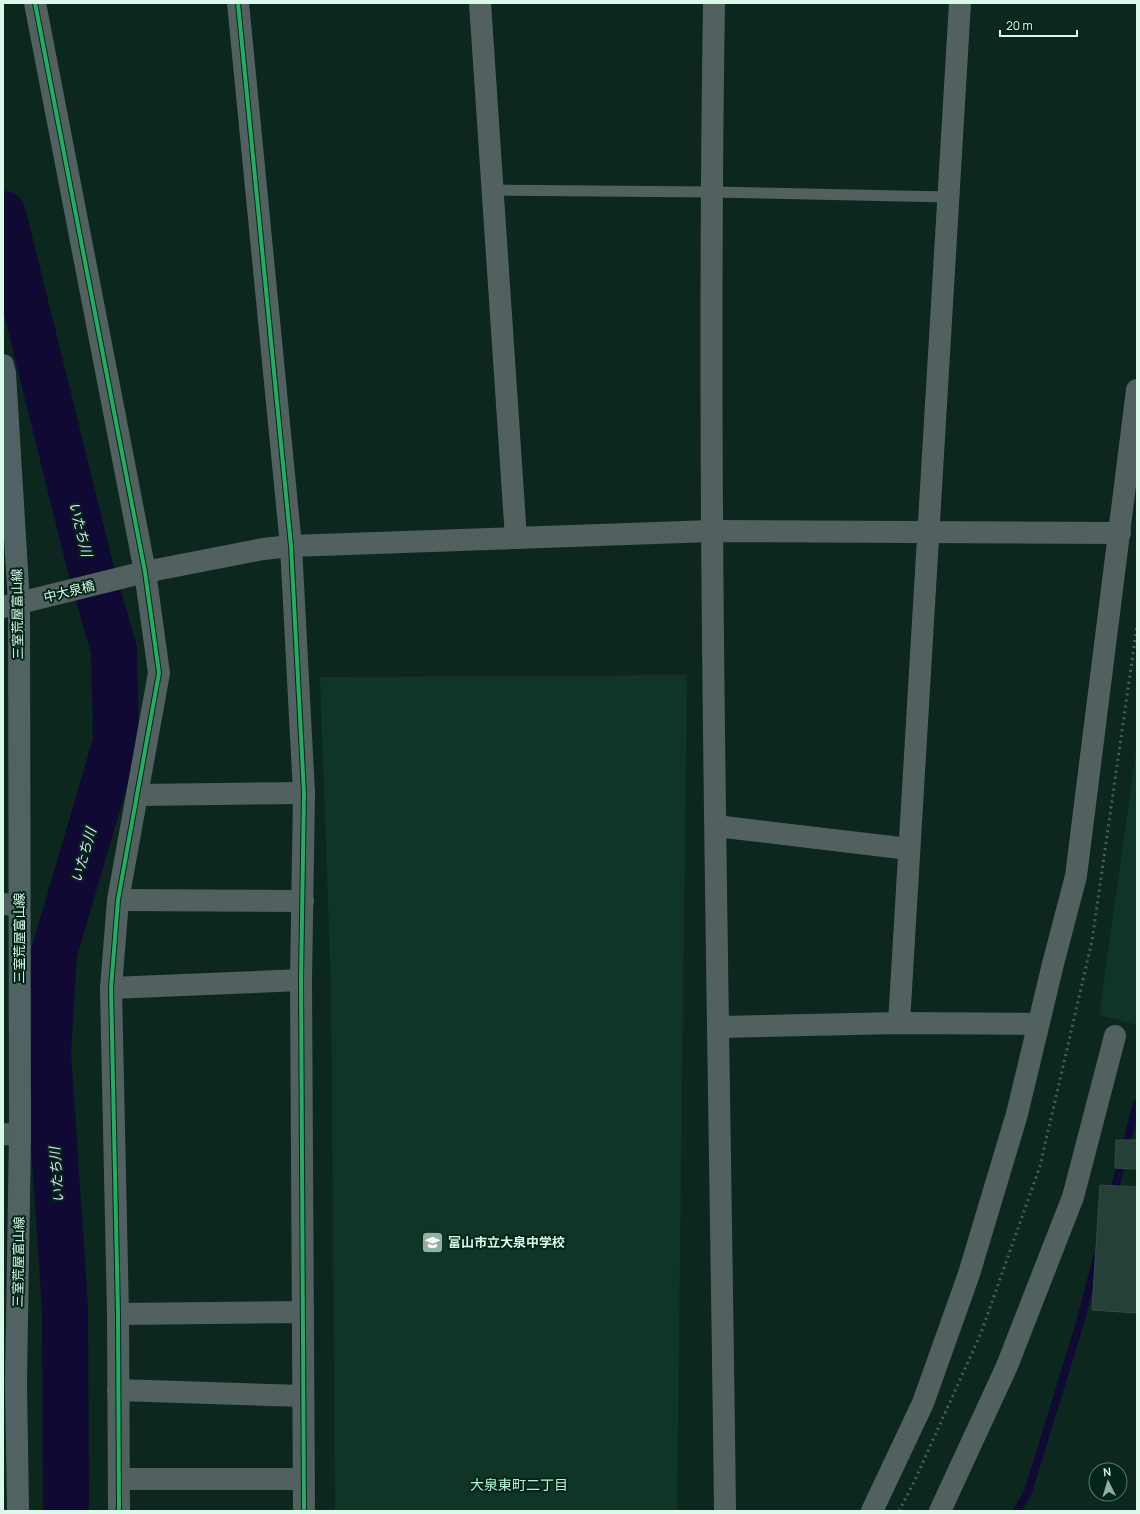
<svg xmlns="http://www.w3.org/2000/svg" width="1140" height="1514" font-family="Manrope,'Noto Sans JP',sans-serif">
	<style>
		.built { fill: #0f3527 }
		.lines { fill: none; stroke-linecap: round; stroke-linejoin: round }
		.stream { stroke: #100933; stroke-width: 8 }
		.river { stroke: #100933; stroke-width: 46 }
		.building { fill: #254037; stroke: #354d44 }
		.service { stroke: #526060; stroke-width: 11 }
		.minor { stroke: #526060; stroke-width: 22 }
		.tertiary { stroke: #526060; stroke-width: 22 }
		.secondary { stroke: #516262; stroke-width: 22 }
		.rail { stroke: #4c5e5a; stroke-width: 3; stroke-dasharray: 2 4; stroke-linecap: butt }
		.cycleway-casing { stroke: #04261a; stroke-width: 6 }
		.cycleway { stroke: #26ab63; stroke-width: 4 }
		.labels { text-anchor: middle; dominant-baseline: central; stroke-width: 4; stroke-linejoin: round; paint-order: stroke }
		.street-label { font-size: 13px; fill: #daf9e9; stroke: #04261a }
		.poi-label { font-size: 13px; font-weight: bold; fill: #daf9e9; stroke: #04261a; text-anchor: start }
		.water-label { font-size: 14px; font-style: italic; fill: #ddddf7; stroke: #04261a }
		.neighbourhood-label { font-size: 14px; fill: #b5f5d7; stroke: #04261a }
	</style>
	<rect width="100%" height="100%" fill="#0b271e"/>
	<g class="built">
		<polygon points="687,675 677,1511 335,1511 331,988 320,677"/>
		<polygon points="1137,745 1137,1025 1099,1015"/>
	</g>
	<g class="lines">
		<g class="stream">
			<polyline points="1113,1195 1137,1103"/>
			<polyline points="1017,1511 1028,1492 1080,1323 1097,1257"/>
		</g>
		<polyline class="river" points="3,214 90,566 114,650 116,742 54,953 48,1054 65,1308 66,1511"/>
	</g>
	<g class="building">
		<polygon points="1116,1140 1137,1140 1137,1169 1115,1168"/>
		<polygon points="1100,1185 1137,1187 1137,1313 1092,1310"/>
	</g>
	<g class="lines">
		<polyline class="service" points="493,190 711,192 948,197"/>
		<g class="minor">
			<polyline points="35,3 145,572 159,673 118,900 111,988 118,1314 119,1511"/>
			<polyline points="480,3 516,538"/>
			<polyline points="3,607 145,572 263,549 291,546 711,531 1120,533"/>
			<polyline points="138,795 304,793"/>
			<polyline points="716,826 909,849"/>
			<polyline points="118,900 303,901"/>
			<polyline points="3,904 19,905"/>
			<polyline points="111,988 301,980"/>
			<polyline points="899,1023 960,3"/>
			<polyline points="719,1027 899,1023 1038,1024"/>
			<polyline points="3,1134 20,1135"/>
			<polyline points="118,1314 303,1312"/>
			<polyline points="118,1390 302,1396"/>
			<polyline points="119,1479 304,1479"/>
			<polyline points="872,1511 923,1403 969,1274 1017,1114 1053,964 1076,876 1137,390"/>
			<polyline points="940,1511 1007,1366 1073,1197 1115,1036"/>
		</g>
		<g class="tertiary">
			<polyline points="238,3 291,546 304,793 301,980 304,1511"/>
			<path d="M714,3C706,506 719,1008 725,1511"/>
		</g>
		<polyline class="secondary" points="3,365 5,373 19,603 20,1135 16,1382 18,1511"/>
		<polyline class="rail" points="899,1511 914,1482 981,1333 1040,1166 1092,941 1137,626"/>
		<defs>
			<g id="cycleway">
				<polyline points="35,3 145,572 159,673 118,900 111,988 118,1314 119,1511"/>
				<polyline points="238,3 291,546 304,793 301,980 304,1511"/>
			</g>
		</defs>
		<use href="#cycleway" class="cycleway-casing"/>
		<use href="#cycleway" class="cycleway"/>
	</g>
	<defs>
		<symbol id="school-square" viewBox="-11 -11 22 22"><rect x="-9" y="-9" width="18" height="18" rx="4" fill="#92b0a2" stroke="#04261a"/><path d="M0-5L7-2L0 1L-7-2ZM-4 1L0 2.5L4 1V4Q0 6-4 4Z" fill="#fff"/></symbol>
	</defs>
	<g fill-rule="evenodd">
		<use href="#school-square" x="420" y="1230" width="25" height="25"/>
	</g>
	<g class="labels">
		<g class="street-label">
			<text transform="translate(69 591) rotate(-14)">中大泉橋</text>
			<text transform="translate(17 614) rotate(-91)">三室荒屋富山線</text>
			<text transform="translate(19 938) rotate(-90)">三室荒屋富山線</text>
			<text transform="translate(18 1262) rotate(-89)">三室荒屋富山線</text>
		</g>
		<g class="poi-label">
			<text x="448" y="1242">富山市立大泉中学校</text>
		</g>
		<g class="water-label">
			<text transform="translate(81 529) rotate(76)">いたち川</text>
			<text transform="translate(83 855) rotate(-74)">いたち川</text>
			<text transform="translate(56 1175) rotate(-94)">いたち川</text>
		</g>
		<g class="neighbourhood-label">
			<text x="519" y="1484">大泉東町二丁目</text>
		</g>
	</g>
	<rect width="1140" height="1514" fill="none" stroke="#daf9e9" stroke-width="8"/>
	<g transform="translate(1108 1482) rotate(355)"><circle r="19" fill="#04261a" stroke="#5a7a6d"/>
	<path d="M0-3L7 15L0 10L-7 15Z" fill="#92b0a2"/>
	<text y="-6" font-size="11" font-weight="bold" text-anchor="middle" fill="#daf9e9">N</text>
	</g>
	<path d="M1000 30v6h77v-6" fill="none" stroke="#daf9e9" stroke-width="2"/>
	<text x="1006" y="30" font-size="12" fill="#daf9e9" stroke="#04261a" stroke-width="3" paint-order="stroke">20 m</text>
</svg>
